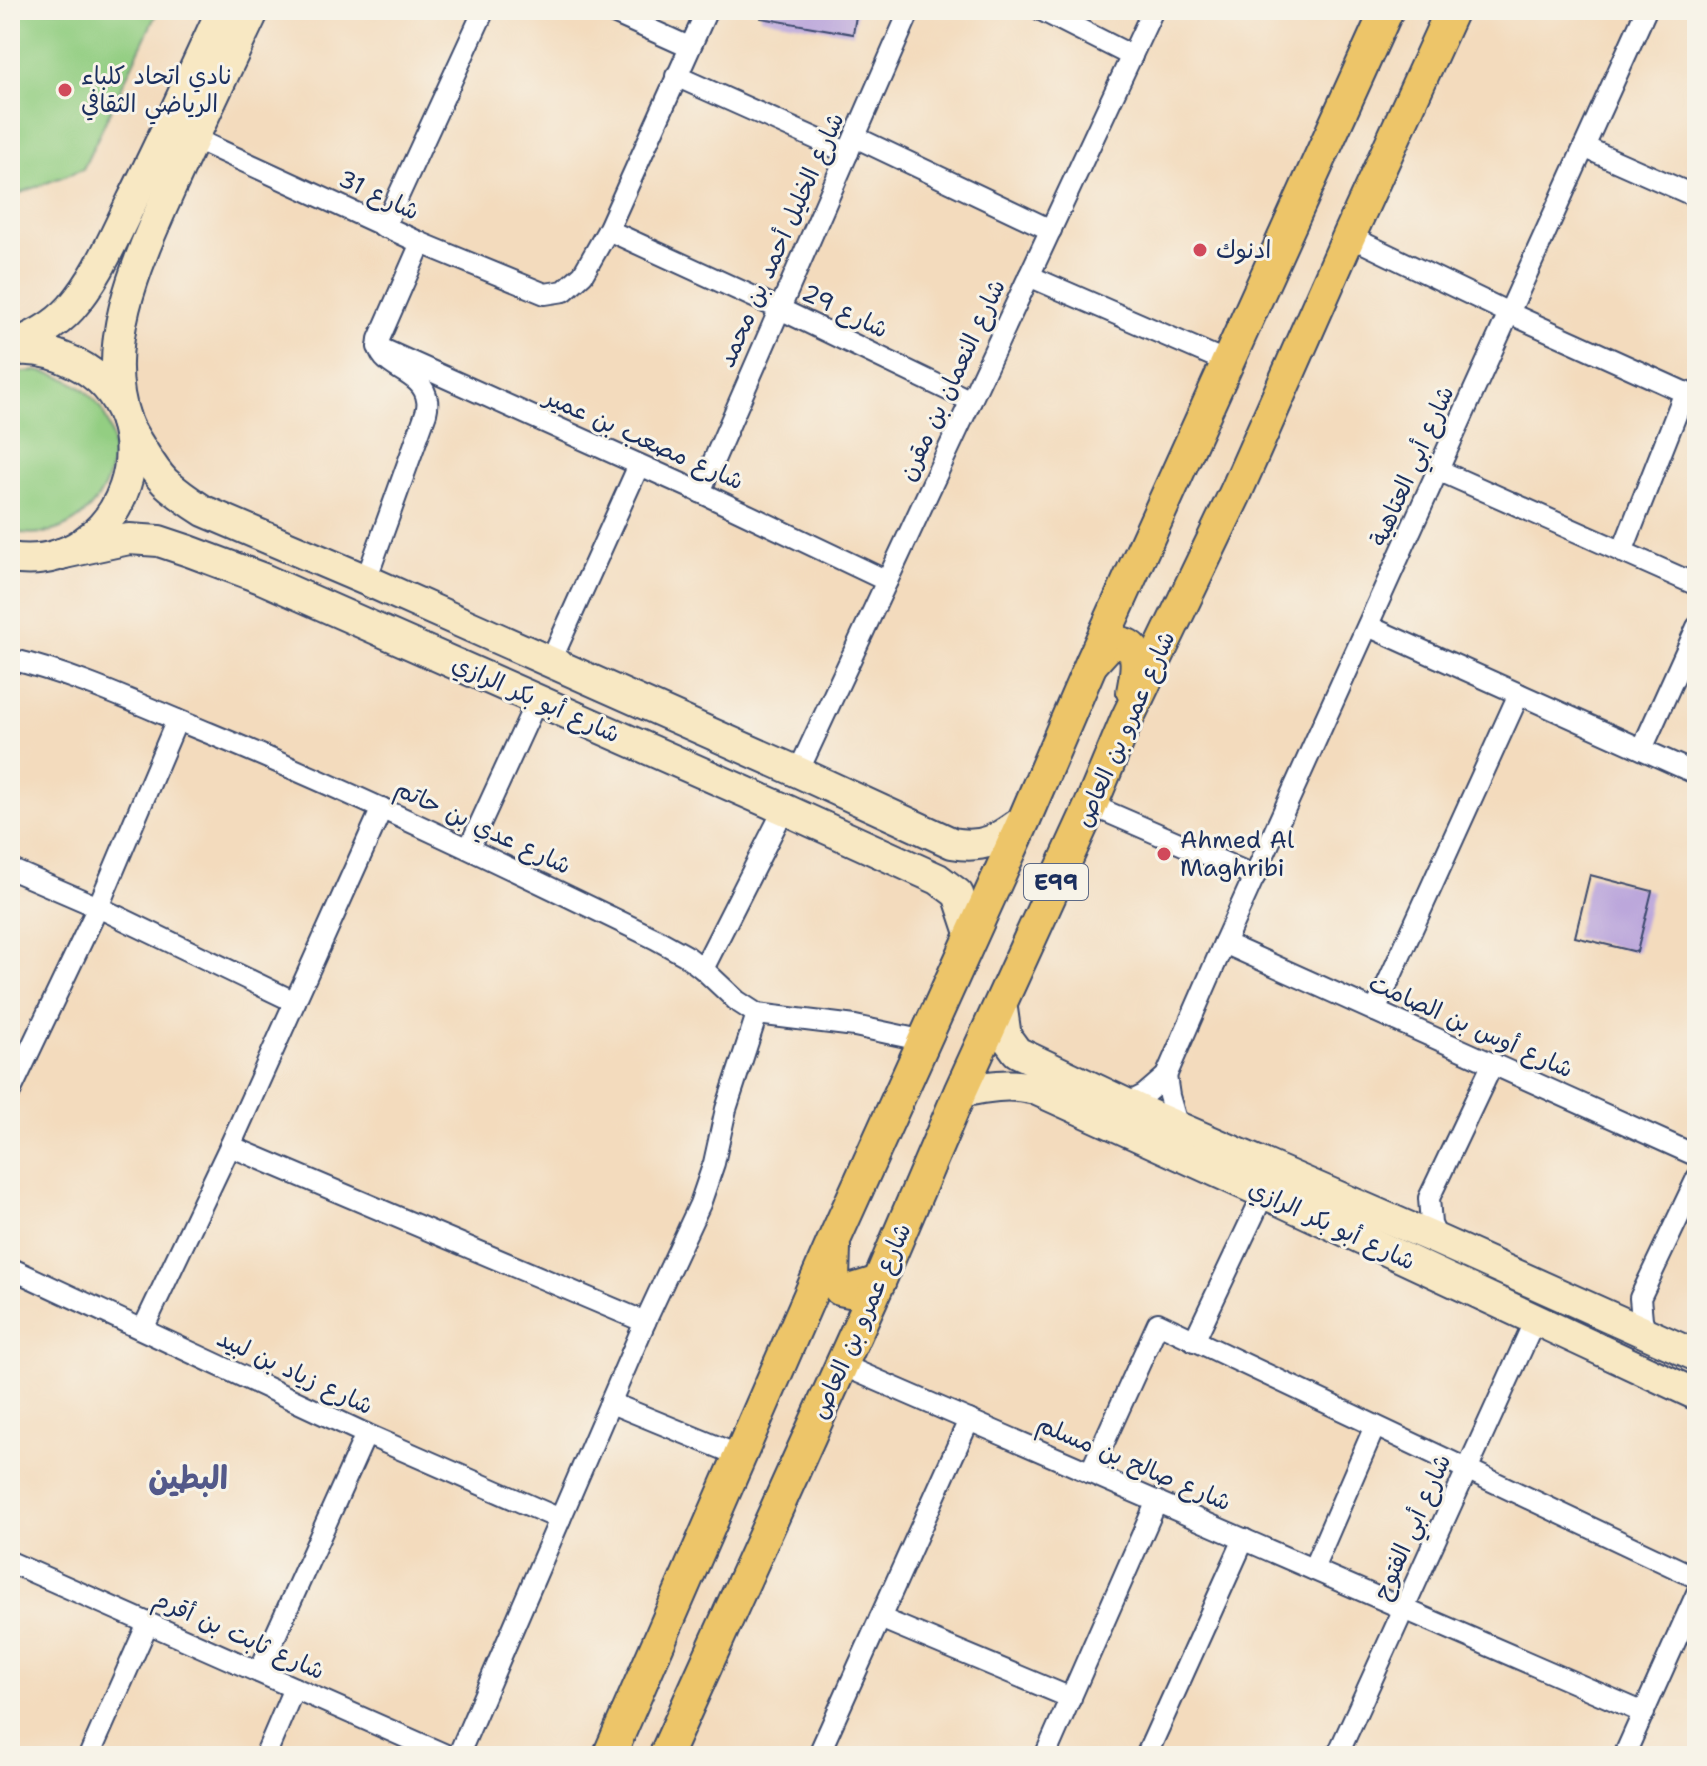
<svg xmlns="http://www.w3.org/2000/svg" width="1707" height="1766" font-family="'Shantell Sans','Playpen Sans Arabic',sans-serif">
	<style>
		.green { fill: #93ce82; stroke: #577e70; stroke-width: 2 }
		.building { fill: #bca7db }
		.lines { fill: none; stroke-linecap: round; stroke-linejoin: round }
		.street-casing { stroke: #3b496c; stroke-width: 24 }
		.secondary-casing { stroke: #3b496c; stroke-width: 34 }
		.primary-casing { stroke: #3b496c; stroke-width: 36 }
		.street { stroke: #fff; stroke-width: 20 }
		.secondary { stroke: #f8e8c3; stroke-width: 30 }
		.primary { stroke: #edc569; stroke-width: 32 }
		.poi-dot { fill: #d1495b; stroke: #f7f3e8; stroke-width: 3 }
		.labels { text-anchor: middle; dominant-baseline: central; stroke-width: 6; stroke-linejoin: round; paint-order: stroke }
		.shield { fill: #f7f3e8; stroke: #5d6a87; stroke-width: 2 }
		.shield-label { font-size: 22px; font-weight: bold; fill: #1b2f5e }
		.poi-label { font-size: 24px; fill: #1b2f5e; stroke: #f7f3e8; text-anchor: start }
		.street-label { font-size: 24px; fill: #1b2f5e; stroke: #f7f3e8 }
		.district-label { font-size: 32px; font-weight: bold; fill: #53598a; stroke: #f7f3e8 }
	</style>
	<rect width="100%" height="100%" fill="#f7f3e8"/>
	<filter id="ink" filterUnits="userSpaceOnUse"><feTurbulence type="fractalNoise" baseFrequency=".0125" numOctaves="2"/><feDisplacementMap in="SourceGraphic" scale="16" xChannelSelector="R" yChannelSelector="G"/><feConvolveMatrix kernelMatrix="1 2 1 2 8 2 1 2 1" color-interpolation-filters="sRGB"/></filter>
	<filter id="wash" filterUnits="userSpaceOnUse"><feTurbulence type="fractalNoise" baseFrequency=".006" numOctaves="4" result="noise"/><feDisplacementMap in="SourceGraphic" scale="32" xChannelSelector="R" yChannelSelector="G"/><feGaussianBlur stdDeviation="1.8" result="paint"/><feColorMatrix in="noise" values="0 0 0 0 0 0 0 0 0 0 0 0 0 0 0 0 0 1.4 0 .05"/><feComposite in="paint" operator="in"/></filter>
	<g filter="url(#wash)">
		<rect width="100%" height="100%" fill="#f3dbbd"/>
		<g class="green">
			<polygon points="10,10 158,10 83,169 10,197"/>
			<path d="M36,371C51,373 65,377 77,385C152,435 99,553 10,531V373Z"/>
		</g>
		<g id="blocks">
			<g class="building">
				<polygon points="761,10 857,10 853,34 761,18"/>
				<polygon points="1590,875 1652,891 1637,952 1575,937"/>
			</g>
		</g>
	</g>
	<g filter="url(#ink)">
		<use href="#blocks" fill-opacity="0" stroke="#3b496c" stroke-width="2"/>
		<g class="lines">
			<defs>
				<g id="street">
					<polyline points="607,10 689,47"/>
					<polyline points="1041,10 1132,56"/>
					<polyline points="676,76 848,153"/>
					<polyline points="855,137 1051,230"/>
					<polyline points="193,138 421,243 545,294 564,291 583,274 608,230 707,10"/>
					<polyline points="1584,147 1697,197"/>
					<polyline points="384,227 484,10"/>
					<polyline points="608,230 780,309 971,401"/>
					<polyline points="1349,236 1509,313 1697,398"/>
					<polyline points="1029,276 1227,362"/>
					<polyline points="378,347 700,492 887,581"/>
					<polyline points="1438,470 1697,585"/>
					<polyline points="700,492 910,10"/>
					<polyline points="1622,552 1685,392"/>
					<path d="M366,580L426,413C427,409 428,404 427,400C423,368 374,370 379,339L421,243"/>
					<polyline points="1368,626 1697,774"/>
					<path d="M10,659C78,675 144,707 209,733C361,796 508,867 656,939L685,955L703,969L737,1001L757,1014L855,1026L925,1041"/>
					<polyline points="550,663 639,465"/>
					<polyline points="1642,749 1697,627"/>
					<polyline points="798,772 1153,10"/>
					<polyline points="1091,805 1255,876"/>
					<polyline points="469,848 537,700"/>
					<polyline points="10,869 98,907 295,1002"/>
					<polyline points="1224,943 1697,1156"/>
					<polyline points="703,969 784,809"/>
					<polyline points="1375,1011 1519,694"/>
					<polyline points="1166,1076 1169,1096 1178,1127"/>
					<polyline points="10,1092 98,907 177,720"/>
					<polyline points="1126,1104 1144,1095 1166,1076 1224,943 1646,10"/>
					<polyline points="230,1146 645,1322"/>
					<polyline points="1438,1240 1431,1224 1429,1198 1493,1063"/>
					<polyline points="10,1268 366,1434 560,1519"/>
					<polyline points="143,1329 230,1146 382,808"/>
					<polyline points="1646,1332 1642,1319 1640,1298 1697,1178"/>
					<polyline points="1194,1341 1264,1193"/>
					<polyline points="842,1365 1644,1713"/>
					<polyline points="611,1403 740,1456"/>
					<polyline points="1090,1473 1158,1323 1697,1578"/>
					<polyline points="10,1562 448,1756"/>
					<polyline points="1313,1569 1375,1426"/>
					<polyline points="880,1618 1071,1698"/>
					<polyline points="259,1672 366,1434"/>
					<polyline points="89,1756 148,1623"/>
					<polyline points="265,1756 294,1688"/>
					<polyline points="458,1756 645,1322 700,1204 714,1163 726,1109 757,1014"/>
					<polyline points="818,1756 969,1420"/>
					<polyline points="1045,1756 1157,1501"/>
					<polyline points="1146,1756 1244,1539"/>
					<polyline points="1337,1756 1535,1320"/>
					<polyline points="1624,1756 1697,1593"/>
				</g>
				<g id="secondary">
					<path d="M254,10C226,69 198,128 171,187C140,257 98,343 126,421C128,428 133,435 137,442C146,456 153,470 165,482C177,493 190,502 204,511L366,580L798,772L952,843C985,849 998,839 1024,820"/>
					<path d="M10,347C33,337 54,327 71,308C98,277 113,239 131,203C163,139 192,75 222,10"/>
					<path d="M10,351C32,347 55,353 75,363C179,416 125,576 10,558"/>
					<polyline points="60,554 129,539 159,541 189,551 261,578 784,809 938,879 958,894 972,936"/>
					<polyline points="1001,1002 1006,1037 1017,1052 1150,1115 1438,1240 1697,1356"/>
					<path d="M960,1092C985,1087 1009,1082 1035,1089L1264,1193L1697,1395"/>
				</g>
				<g id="primary">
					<path d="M1092,663L1110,643C1145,640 1137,669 1133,692"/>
					<polyline points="834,1247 833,1279 840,1289 850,1291 879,1282"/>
					<polyline points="609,1756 834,1240 1024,820 1091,664 1387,10"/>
					<polyline points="665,1756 879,1282 960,1092 1091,805 1127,719 1236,492 1349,236 1452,10"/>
				</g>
			</defs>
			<use href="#street" class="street-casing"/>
			<use href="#secondary" class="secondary-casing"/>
			<use href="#primary" class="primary-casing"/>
			<use href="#street" class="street"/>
			<use href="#secondary" class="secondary"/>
			<use href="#primary" class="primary"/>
		</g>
	</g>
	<g class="poi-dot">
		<circle cx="65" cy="90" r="8"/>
		<circle cx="1200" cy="250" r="8"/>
		<circle cx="1164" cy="854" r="8"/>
	</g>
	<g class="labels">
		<rect class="shield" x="1024" y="864" width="64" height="36" rx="6"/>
		<g class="shield-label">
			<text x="1056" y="882">E99</text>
		</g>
		<g class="poi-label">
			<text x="81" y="76">نادي اتحاد كلباء<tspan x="81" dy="28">الرياضي الثقافي</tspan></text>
			<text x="1216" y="250">ادنوك</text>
			<text x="1180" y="840">Ahmed Al<tspan x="1180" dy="28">Maghribi</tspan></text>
		</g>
		<g class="street-label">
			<text transform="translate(379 195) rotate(25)">شارع 31</text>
			<text transform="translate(781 240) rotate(-66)">شارع الخليل أحمد بن محمد</text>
			<text transform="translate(845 311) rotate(26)">شارع 29</text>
			<text transform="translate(952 380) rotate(-65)">شارع النعمان بن مقرن</text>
			<text transform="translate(644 439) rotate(24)">شارع مصعب بن عمير</text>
			<text transform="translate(1412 466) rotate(-66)">شارع أبي العتاهية</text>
			<text transform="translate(536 699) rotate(24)">شارع أبو بكر الرازي</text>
			<text transform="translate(1125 729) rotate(-66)">شارع عمرو بن العاص</text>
			<text transform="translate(483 827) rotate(25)">شارع عدي بن حاتم</text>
			<text transform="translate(1471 1026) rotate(24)">شارع أوس بن الصامت</text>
			<text transform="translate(1332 1225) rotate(25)">شارع أبو بكر الرازي</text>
			<text transform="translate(861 1321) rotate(-66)">شارع عمرو بن العاص</text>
			<text transform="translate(295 1372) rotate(25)">شارع زياد بن لبيد</text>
			<text transform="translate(1134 1463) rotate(23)">شارع صالح بن مسلم</text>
			<text transform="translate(1412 1527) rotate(-66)">شارع أبي الفتوح</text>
			<text transform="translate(239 1635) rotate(24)">شارع ثابت بن أقرم</text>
		</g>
		<g class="district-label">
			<text x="188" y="1477">البطين</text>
		</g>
	</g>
	<rect width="1707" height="1766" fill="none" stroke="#f7f3e8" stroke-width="40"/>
</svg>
